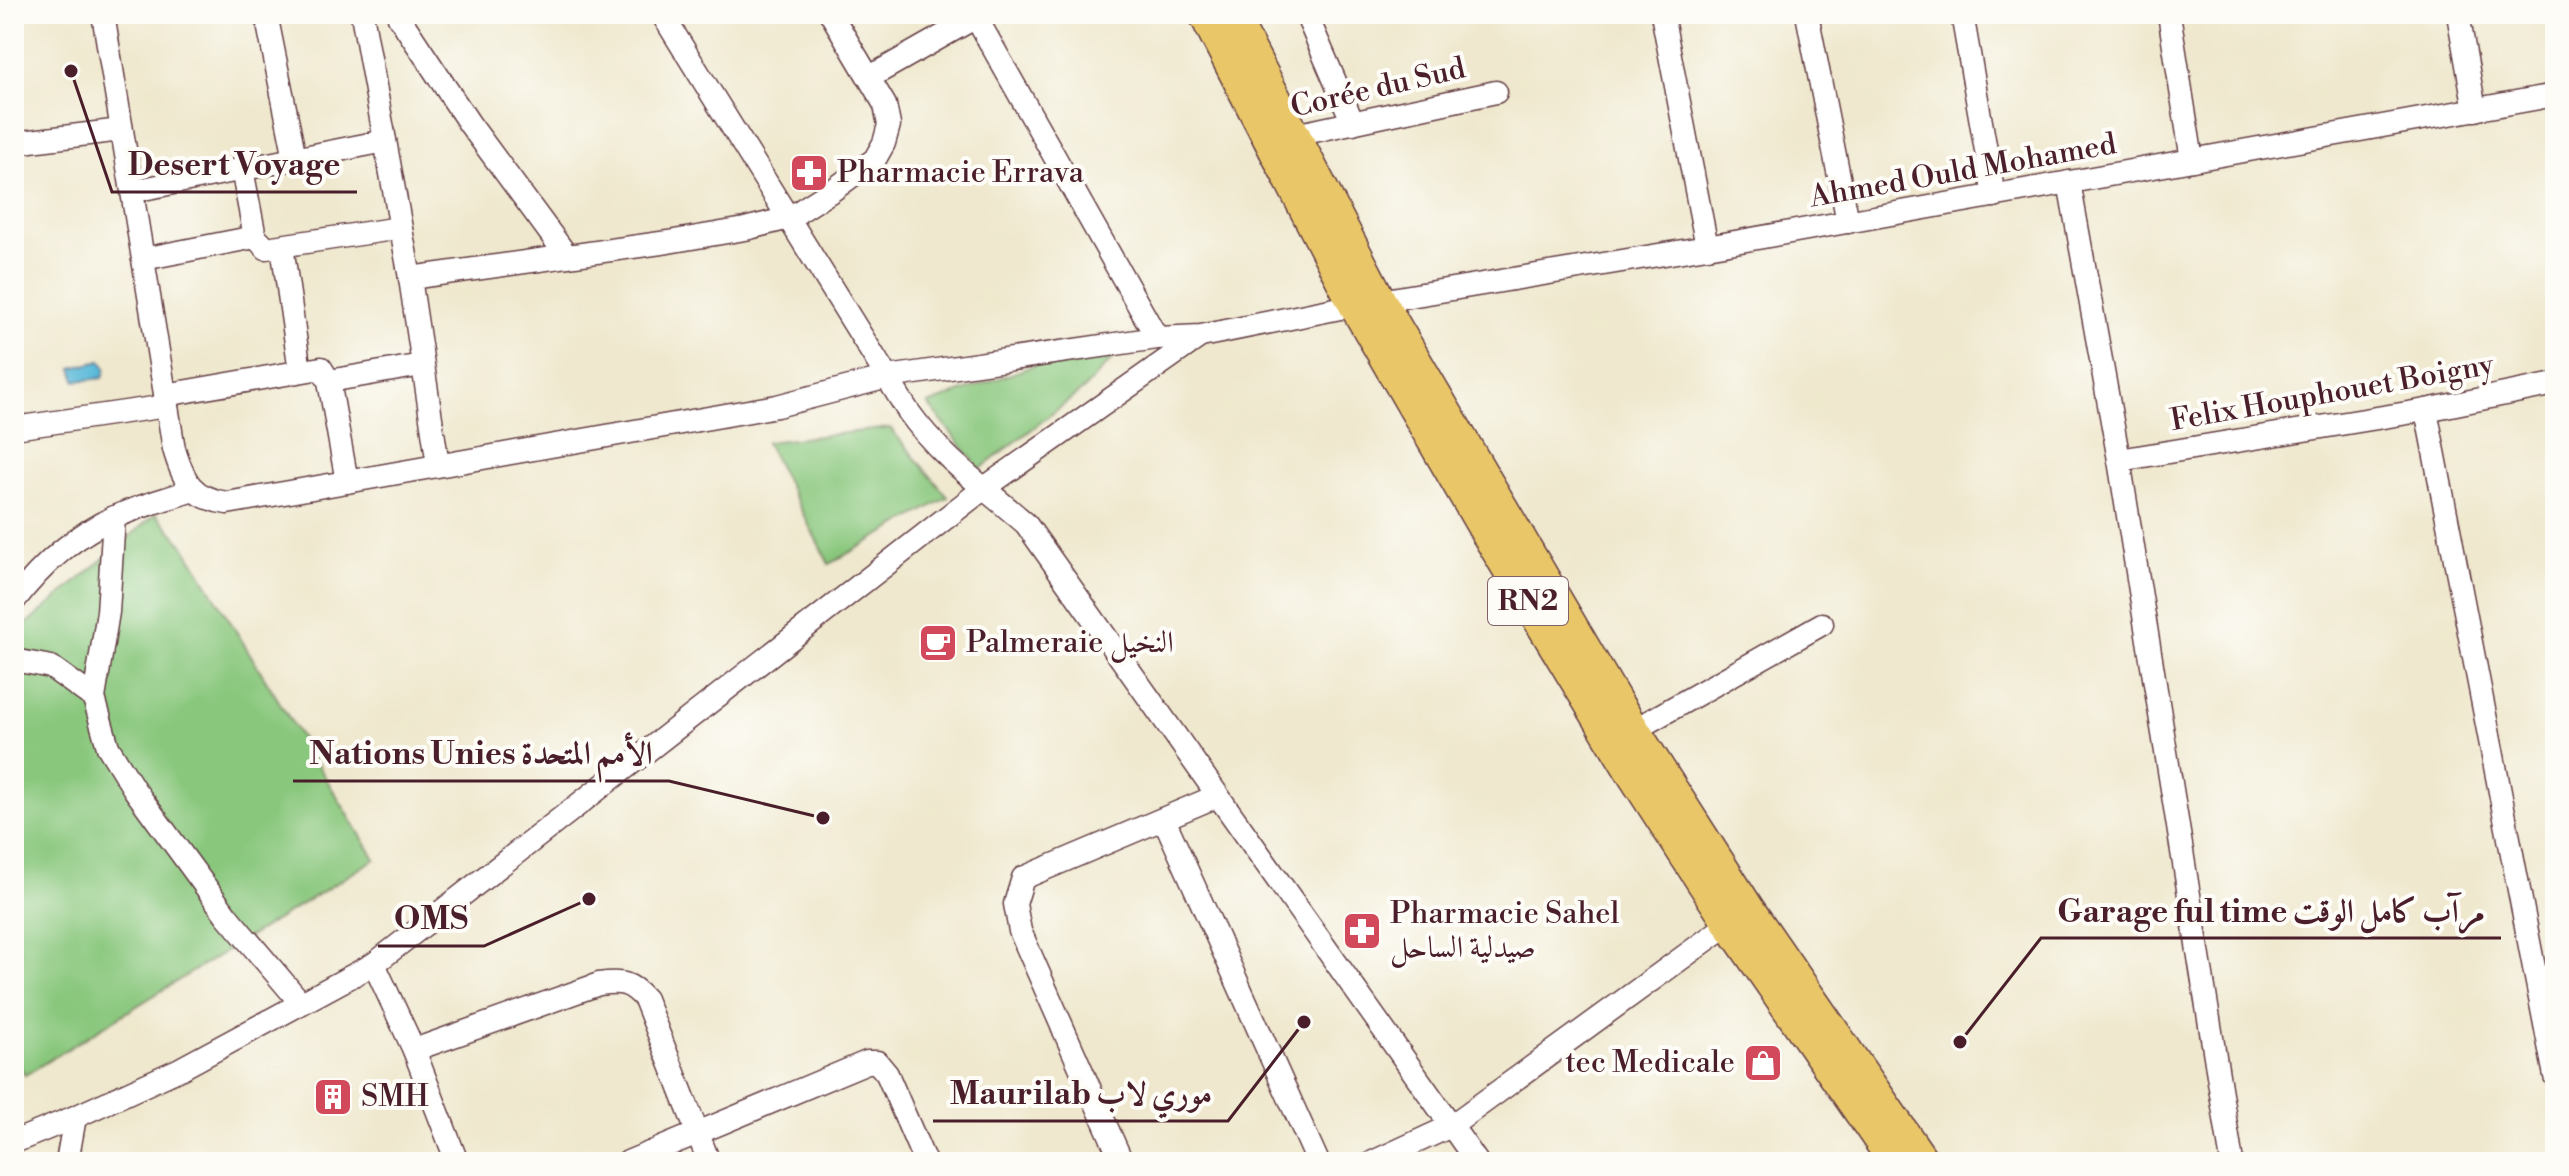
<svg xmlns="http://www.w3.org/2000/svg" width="2569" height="1176" font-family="'Libre Bodoni',Amiri,serif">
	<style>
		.green { fill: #89c77d; stroke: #6a7354; stroke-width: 2 }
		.water { fill: #5ab9d9; stroke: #526c82; stroke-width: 2 }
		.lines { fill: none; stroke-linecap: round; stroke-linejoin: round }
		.minor-casing { stroke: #633d43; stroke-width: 25 }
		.highway-casing { stroke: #633d43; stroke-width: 35 }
		.minor { stroke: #fff; stroke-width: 22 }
		.highway { stroke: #e9c769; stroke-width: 32 }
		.labels { text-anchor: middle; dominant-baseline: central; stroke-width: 8; stroke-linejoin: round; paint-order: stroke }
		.shield { fill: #fdfcf7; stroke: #806168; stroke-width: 2 }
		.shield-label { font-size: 28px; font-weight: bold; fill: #4a1f2b }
		.street-label { font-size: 30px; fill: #4a1f2b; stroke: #fdfcf7 }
		.poi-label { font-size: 30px; fill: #4a1f2b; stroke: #fdfcf7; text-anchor: start }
		.leader { fill: none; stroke: #4a1f2b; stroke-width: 3 }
		.callout-dot { fill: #4a1f2b; stroke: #fdfcf7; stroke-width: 3 }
		.callout-label { font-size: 32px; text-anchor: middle; font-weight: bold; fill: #4a1f2b; stroke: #fdfcf7; stroke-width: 8; stroke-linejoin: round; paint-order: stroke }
	</style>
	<rect width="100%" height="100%" fill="#fdfcf7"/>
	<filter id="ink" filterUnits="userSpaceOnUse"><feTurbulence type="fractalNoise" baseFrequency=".0125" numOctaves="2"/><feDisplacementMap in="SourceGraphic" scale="16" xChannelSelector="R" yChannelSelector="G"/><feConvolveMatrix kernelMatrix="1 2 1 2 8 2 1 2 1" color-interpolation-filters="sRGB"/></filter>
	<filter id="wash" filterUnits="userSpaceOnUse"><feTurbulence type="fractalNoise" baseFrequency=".006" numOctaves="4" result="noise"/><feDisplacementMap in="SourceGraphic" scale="32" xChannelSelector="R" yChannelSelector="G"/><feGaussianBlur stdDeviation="1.8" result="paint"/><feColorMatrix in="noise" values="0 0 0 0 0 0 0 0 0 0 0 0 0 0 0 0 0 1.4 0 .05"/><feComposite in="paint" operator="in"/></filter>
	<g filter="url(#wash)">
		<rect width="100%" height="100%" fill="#efe8ce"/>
		<g class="green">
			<polygon points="1115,356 1084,389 980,469 928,404 1049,360"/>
			<polygon points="890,428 948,497 829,564 766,442"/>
			<polygon points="156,514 183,544 375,859 25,1075 14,1056 14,635"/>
		</g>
		<polygon class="water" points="101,361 106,368 103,378 76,381 72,368"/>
	</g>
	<g filter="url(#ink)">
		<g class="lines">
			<defs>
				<g id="minor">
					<path d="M103,14L174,449C184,482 192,498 227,503L777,406L888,377L1157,338L1201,336L1355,305L1707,247L2555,95"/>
					<polyline points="266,14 295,158"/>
					<polyline points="362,14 410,278 438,465"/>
					<path d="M662,14L908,411C943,460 982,485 1026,524L1477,1162"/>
					<polyline points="974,14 1157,338"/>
					<polyline points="1306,14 1353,123"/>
					<polyline points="1662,14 1707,247"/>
					<polyline points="1807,14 1848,222"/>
					<polyline points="1962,14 1994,196"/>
					<polyline points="2169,14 2192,160"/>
					<polyline points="2458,14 2475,110"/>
					<polyline points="399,17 469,123 567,256"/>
					<polyline points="870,77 976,17"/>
					<polyline points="1283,141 1295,135 1496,92"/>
					<polyline points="14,143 121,130"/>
					<polyline points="242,169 255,237 266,248 400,228"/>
					<polyline points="2069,182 2119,460 2232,1162"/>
					<polyline points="133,191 385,141"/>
					<polyline points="282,246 300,371"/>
					<polyline points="143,259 255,237"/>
					<polyline points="410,278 668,242 745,229 789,218 833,190 875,159 884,143 889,125 885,105 831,14"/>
					<polyline points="329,381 422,365"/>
					<polyline points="165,395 321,368 329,381 347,482"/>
					<polyline points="2426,410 2555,1076"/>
					<polyline points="14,428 167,406"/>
					<polyline points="2119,460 2426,410 2555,384"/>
					<polyline points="114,517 108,612 94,698 108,747 134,789 227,916 301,1003"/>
					<path d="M14,601C40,567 75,535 115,517C139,506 167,499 193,490"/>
					<polyline points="14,660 51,667 94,698"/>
					<polyline points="1634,730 1822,624"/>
					<polyline points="1164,819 1318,1162"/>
					<polyline points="374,964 414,1050 457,1162"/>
					<path d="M414,1050L599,984C621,981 630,982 645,999L709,1162"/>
					<polyline points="14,1142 75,1117 180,1069 374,964 983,489 1199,337"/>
					<polyline points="67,1162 75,1117"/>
					<polyline points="628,1162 867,1062 877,1062 887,1074 925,1162"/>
					<polyline points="1122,1162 1020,931 1015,904 1023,878 1217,796"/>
					<polyline points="1373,1162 1451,1126 1741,915"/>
				</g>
				<g id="highway">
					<polyline points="1205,14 1355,305 1487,533 1633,774 1730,924 1895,1162"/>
					<polyline points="1231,14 1380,301 1617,704 1748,909 1923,1162"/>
				</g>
			</defs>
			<use href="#minor" class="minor-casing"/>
			<use href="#highway" class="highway-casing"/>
			<use href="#minor" class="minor"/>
			<use href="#highway" class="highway"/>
		</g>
	</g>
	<defs>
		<symbol id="pharmacy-square" viewBox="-11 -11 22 22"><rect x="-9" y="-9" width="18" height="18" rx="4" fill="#d1495b" stroke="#fdfcf7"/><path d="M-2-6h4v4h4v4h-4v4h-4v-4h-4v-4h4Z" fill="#fff"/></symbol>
		<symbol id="cafe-square" viewBox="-11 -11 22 22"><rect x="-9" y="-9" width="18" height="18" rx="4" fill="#d1495b" stroke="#fdfcf7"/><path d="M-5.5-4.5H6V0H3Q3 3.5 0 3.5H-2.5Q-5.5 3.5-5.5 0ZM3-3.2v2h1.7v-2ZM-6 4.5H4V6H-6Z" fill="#fff"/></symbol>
		<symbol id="shop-square" viewBox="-11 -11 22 22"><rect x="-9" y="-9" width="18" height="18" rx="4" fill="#d1495b" stroke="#fdfcf7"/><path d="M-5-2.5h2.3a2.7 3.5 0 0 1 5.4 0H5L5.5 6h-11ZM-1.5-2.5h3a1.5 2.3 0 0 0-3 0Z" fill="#fff"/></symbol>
		<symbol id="building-square" viewBox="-11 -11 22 22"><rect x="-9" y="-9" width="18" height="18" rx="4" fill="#d1495b" stroke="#fdfcf7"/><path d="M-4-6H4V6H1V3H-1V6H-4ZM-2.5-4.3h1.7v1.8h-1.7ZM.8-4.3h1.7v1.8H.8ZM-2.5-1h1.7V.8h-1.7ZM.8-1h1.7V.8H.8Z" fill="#fff"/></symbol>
	</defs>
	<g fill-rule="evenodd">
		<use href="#pharmacy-square" x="787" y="151" width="44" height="44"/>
		<use href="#cafe-square" x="916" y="621" width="44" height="44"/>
		<use href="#pharmacy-square" x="1340" y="909" width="44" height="44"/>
		<use href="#shop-square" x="1741" y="1041" width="44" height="44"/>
		<use href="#building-square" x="311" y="1075" width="44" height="44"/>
	</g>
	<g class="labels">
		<rect class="shield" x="1488" y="577" width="80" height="48" rx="6"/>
		<g class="shield-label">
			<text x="1528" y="601">RN2</text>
		</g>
		<g class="street-label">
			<text transform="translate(1378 88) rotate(-13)">Corée du Sud</text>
			<text transform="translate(1963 171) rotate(-10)">Ahmed Ould Mohamed</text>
			<text transform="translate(2332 393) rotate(-10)">Felix Houphouet Boigny</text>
		</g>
		<g class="poi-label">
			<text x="837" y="173">Pharmacie Errava</text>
			<text x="966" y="643">Palmeraie النخيل</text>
			<text x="1390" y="914">Pharmacie Sahel<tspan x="1390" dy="34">صيدلية الساحل</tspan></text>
			<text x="1735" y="1063" text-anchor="end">tec Medicale</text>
			<text x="361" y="1097">SMH</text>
		</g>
	</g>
	<path class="leader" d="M71 71L112 192H357M823 818L669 781H293M1960 1042L2041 938H2501M589 899L484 946H378M1304 1022L1228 1121H933"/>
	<g class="callout-dot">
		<circle cx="71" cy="71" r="8"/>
		<circle cx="823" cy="818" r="8"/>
		<circle cx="1960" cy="1042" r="8"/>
		<circle cx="589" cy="899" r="8"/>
		<circle cx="1304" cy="1022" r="8"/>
	</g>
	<g class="callout-label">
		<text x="234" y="175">Desert Voyage</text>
		<text x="481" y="764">Nations Unies الأمم المتحدة</text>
		<text x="2271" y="922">Garage ful time مرآب كامل الوقت</text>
		<text x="431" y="929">OMS</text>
		<text x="1081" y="1104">Maurilab موري لاب</text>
	</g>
	<rect width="2569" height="1176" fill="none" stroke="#fdfcf7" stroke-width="48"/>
</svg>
